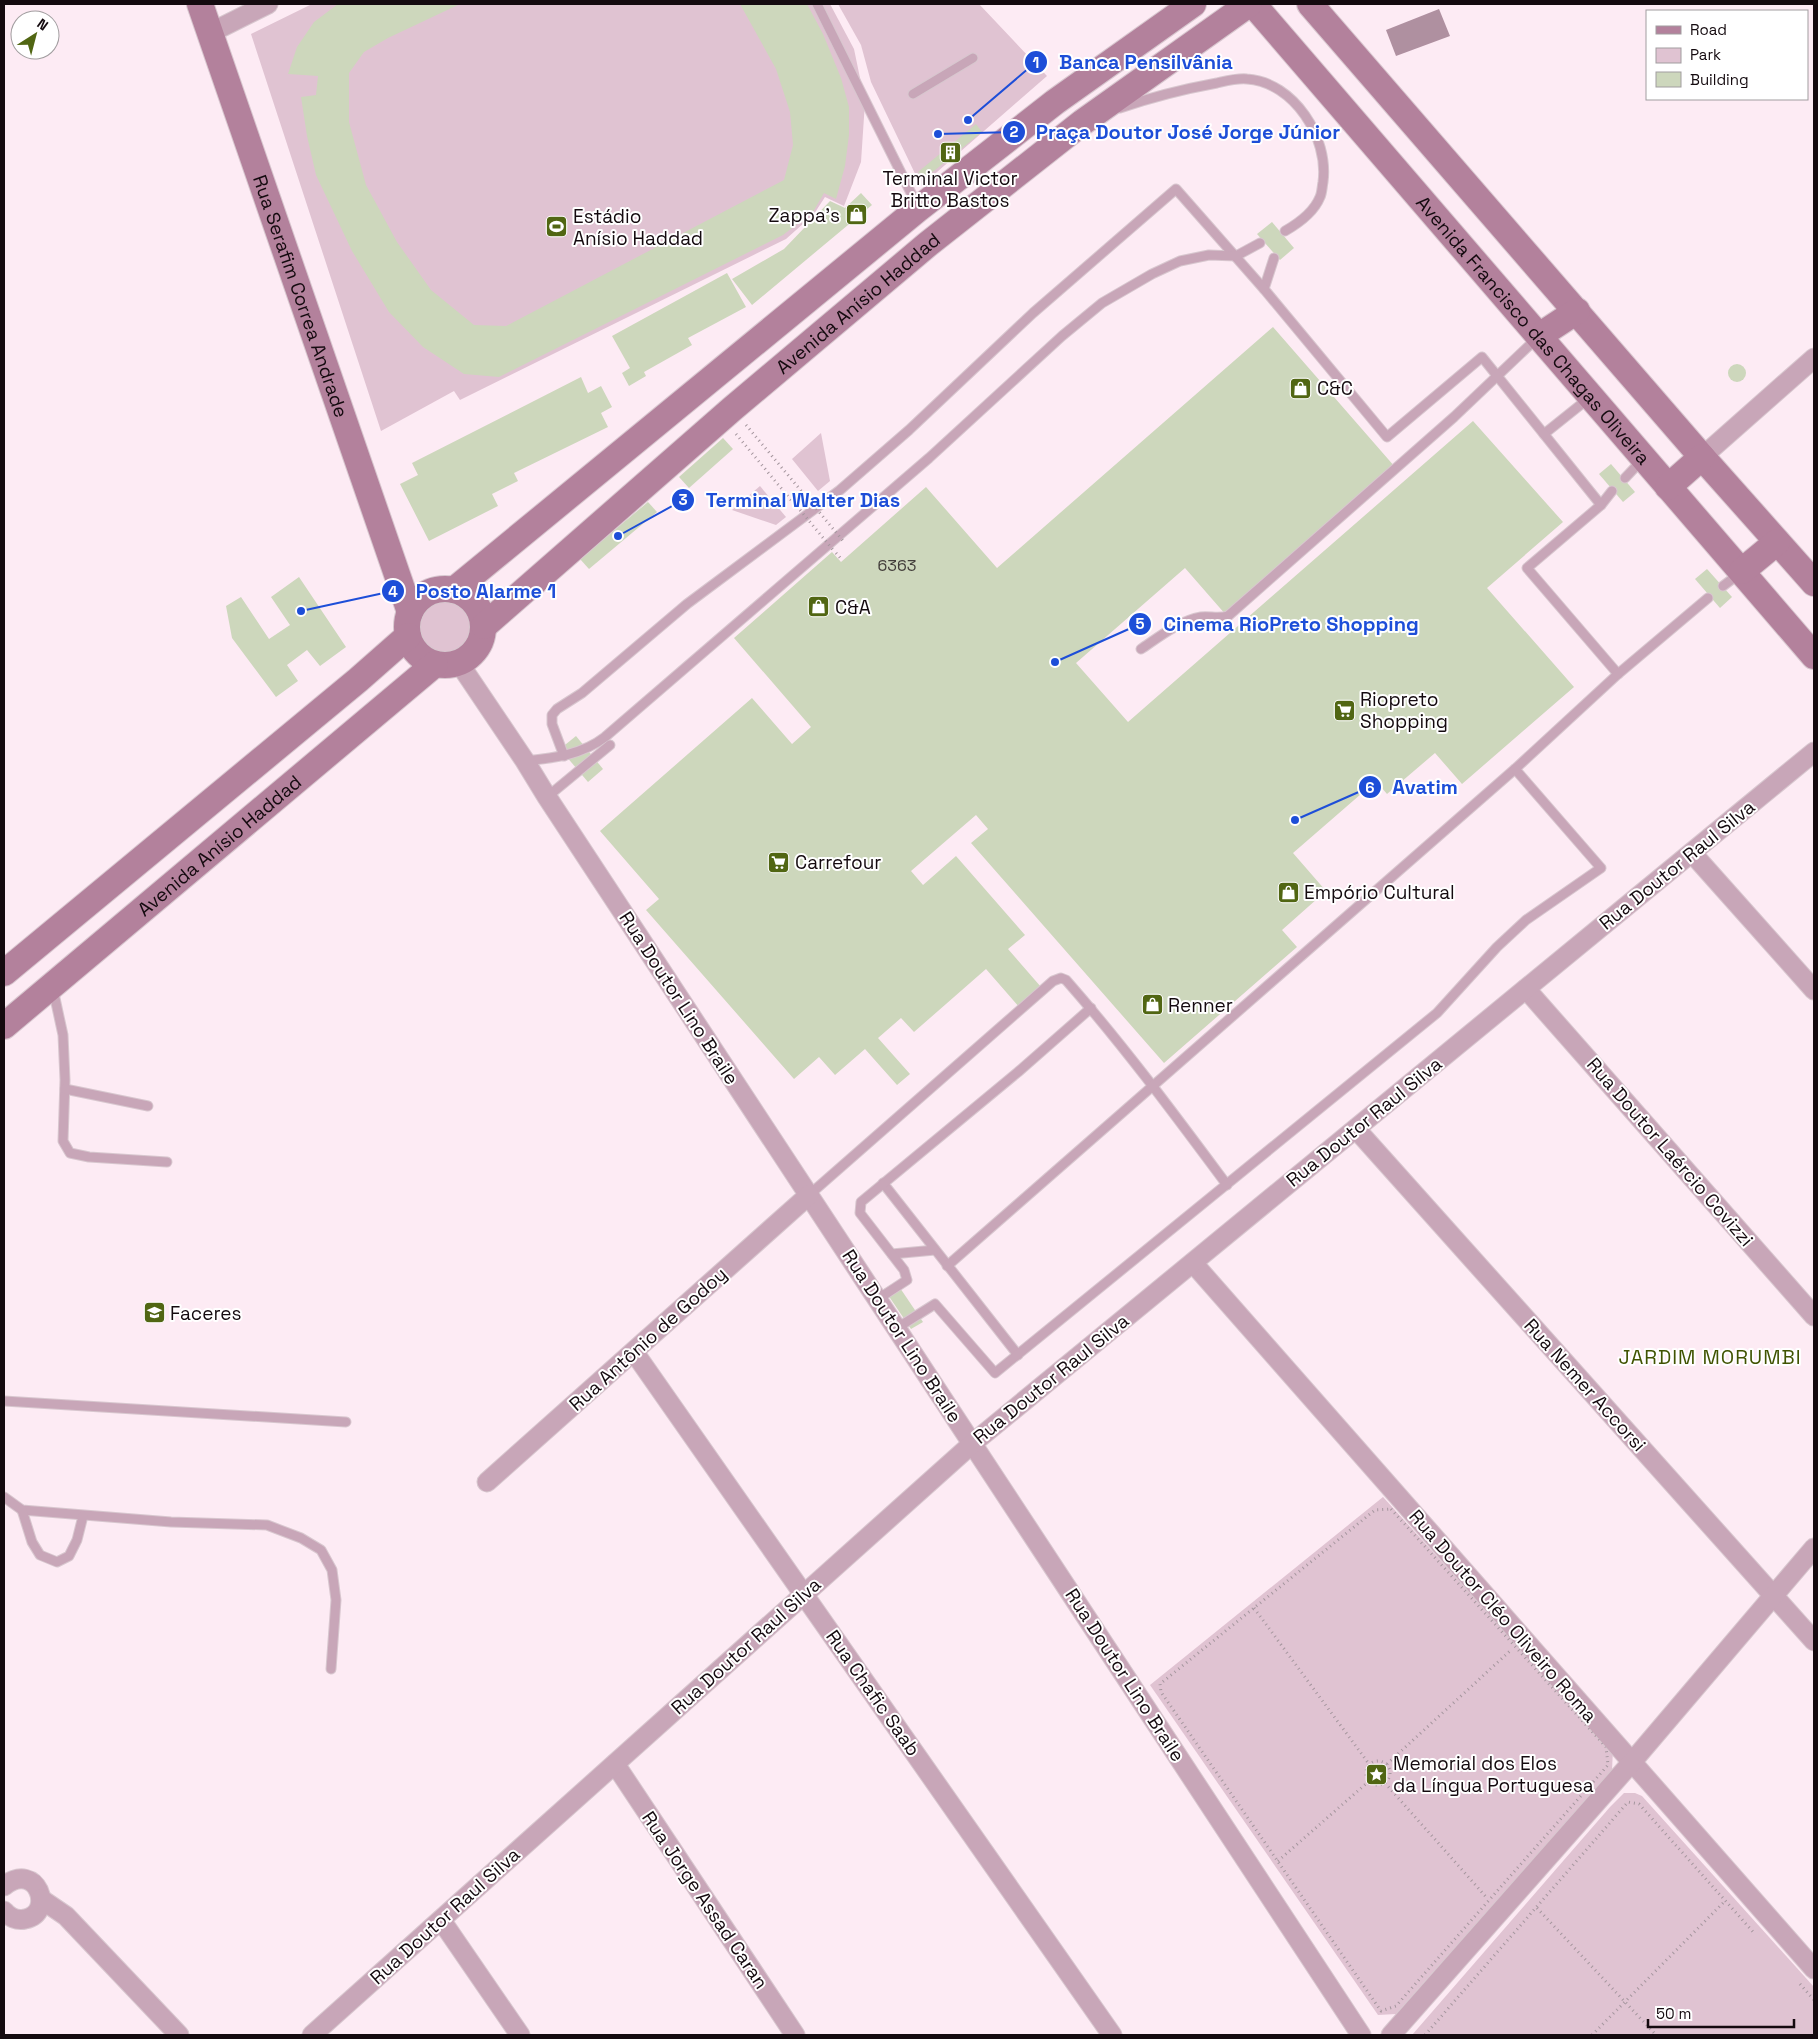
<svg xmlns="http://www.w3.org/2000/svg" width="1818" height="2039" font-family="'Space Grotesk',sans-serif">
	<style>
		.green { fill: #e0c3d2 }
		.water { fill: #af90a0 }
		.building { fill: #cdd7bc }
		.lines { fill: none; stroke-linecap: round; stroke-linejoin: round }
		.lane-casing { stroke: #d8c7cf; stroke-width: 11 }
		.street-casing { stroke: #d8c7cf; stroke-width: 21 }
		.secondary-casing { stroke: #d8c7cf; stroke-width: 28 }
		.path { stroke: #a5969e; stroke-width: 3; stroke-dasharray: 1 4; stroke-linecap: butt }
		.lane { stroke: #c8a6b8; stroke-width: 9 }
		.street { stroke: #c8a6b8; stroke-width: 19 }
		.secondary { stroke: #b3819c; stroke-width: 26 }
		.path-bridge { stroke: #a5969e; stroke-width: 3; stroke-dasharray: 1 4; stroke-linecap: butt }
		.labels { text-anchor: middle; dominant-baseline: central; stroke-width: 4; stroke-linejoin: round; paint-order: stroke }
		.number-label { font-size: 16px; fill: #423d3a }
		.poi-label { font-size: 19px; fill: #140a0f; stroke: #fff; text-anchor: start }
		.street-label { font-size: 19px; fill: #140a0f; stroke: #fff }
		.neighbourhood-label { font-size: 20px; letter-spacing: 1px; fill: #405302; stroke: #fff }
		.leader { fill: none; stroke: #1d4ed8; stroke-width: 2 }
		.callout-dot { fill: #1d4ed8; stroke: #fff; stroke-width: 2 }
		.mark-label { font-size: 15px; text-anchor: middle; font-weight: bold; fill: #fff }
		.callout-label { font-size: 20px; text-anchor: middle; font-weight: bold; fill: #1d4ed8; stroke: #fff; stroke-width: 4; stroke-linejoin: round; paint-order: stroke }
	</style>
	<rect width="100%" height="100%" fill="#fdebf4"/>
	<g class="green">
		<polygon points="312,4 830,4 854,49 865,102 861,162 844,206 825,197 814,214 786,239 460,400 454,391 381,431 251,34"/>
		<polygon points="838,4 979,4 1047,76 921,186 871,82 861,45"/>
		<polygon points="821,433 830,481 818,491 792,459"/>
		<polygon points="760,486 786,517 776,525 732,510"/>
		<circle cx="445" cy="628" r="30"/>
		<polygon points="1383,1497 1613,1749 1612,1770 1396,2014 1378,2015 1150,1685"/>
		<polygon points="1624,1793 1635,1793 1642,1796 1814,1987 1814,2035 1412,2035 1610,1807"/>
	</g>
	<polygon class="water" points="1439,9 1450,36 1396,56 1386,30"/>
	<g class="building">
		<polygon points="338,4 460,4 388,38 364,52 349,73 349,122 366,185 397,242 431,290 474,325 506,326 784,180 793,145 790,112 776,69 740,4 807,4 823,34 841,78 849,107 849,135 845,166 836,199 824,193 813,212 783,235 499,377 464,374 423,347 389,312 352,251 316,175 307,136 301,97 316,95 318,76 288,74 297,47 314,22"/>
		<polygon points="976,124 982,132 924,179 918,172"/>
		<polygon points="861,193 872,205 752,305 732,279 784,249 830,201 845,208"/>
		<polygon points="1272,222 1294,248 1280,260 1257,234"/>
		<polygon points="727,273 746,307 688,338 692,345 644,372 646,376 629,386 622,373 630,368 612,336"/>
		<polygon points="1273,327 1395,467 1226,615 1185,568 1076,663 1128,722 1473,421 1563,522 1487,588 1574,687 1462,784 1435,753 1387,794 1376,781 1293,853 1326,891 1282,930 1297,947 1164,1063 971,843 988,829 976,815 911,871 923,885 956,856 1025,935 1008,949 1041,987 1019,1007 986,969 914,1032 901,1018 878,1038 910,1074 897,1085 865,1049 835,1075 819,1057 794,1079 646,910 659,899 600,831 752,698 792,744 811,727 734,638 832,552 841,562 926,487 997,568"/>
		<circle cx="1737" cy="373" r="9"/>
		<polygon points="581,377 588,393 601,386 612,407 601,413 608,427 514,473 518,481 492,494 498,506 429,541 400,484 418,475 412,463"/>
		<polygon points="723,438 733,449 689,488 679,477"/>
		<polygon points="1611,464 1635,492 1623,502 1599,474"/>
		<polygon points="648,502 657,512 589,569 580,559"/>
		<polygon points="1707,569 1732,597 1720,608 1695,579"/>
		<polygon points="299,577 346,647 320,666 307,650 287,665 298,681 276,697 232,638 226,606 241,597 269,639 290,625 271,597"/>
		<polygon points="576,736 603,769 588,782 560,749"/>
		<polygon points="896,1282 923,1322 911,1329 884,1289"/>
	</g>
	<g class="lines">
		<defs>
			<g id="lane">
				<polyline points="817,4 918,207"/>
				<polyline points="913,94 973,58"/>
				<path d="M1120,108C1152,97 1184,89 1217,83C1226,81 1237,78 1247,79C1294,82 1329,138 1323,182C1322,187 1322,193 1320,197C1314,212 1299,223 1285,231"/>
				<polyline points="1264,289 1274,258"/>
				<polyline points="1544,434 1589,398"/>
				<polyline points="1625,478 1642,460"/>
				<polyline points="1612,491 1601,505 1527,568 1618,674"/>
				<polyline points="1723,586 1739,574"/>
				<path d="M1141,649C1159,637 1179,621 1201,617C1210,616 1219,619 1228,616L1454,417L1537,338"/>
				<polyline points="564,756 552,724 552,715 557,709 582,693 687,604 840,490 909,430 1033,313 1176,189 1264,289 1387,437 1482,357 1601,505"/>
				<path d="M525,761C553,758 582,755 605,737L929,458L1062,336L1102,303L1152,274L1180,261L1209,255L1236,256L1260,243"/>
				<polyline points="547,797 610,745"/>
				<polyline points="53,989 63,1035 65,1080 63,1141 70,1153 89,1157 167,1162"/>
				<polyline points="65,1089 148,1106"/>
				<polyline points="883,1183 1018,1355"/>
				<path d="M809,1195L1053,981L1061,978L1066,980C1124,1046 1175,1115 1227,1185"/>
				<polyline points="892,1254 935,1250"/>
				<polyline points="947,1266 1515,769 1618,674 1708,598"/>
				<polyline points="878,1299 907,1280 904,1270 860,1213 861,1202 1018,1072 1091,1008"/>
				<polyline points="897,1328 935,1304 995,1373 1437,1013 1497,947 1526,920 1601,868 1515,769"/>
				<polyline points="4,1401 346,1422"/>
				<polyline points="4,1497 22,1510 171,1522 267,1525 301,1538 321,1550 332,1570 336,1600 331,1669"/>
				<polyline points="22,1510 32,1542 40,1555 57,1562 69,1556 77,1540 83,1516"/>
			</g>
			<g id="street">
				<polyline points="210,33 268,4"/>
				<polyline points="1702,457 1814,358"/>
				<polyline points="459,663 525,761 547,797 1361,2035"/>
				<polyline points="1692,853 1814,990"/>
				<polyline points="1526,989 1814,1316"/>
				<polyline points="1356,1129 1814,1641"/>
				<polyline points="1193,1263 1814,1969"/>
				<polyline points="634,1352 1112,2035"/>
				<polyline points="487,1482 809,1195"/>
				<polyline points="615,1764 795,2035"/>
				<path d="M4,1886C37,1860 56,1913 25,1919C17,1921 9,1917 4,1911"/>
				<polyline points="41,1899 66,1916 179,2035"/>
				<polyline points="441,1920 520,2035"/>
				<polyline points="312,2035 973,1443 1814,752"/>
				<polyline points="1391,2035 1632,1762 1814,1548"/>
			</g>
			<g id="secondary">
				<path id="s1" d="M200,4L410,612"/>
				<path id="s2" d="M1253,4L1814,656"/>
				<polyline points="1310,4 1702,457 1814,583"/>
				<polyline points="1539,336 1577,311"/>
				<polyline points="1668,487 1702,457"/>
				<polyline points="1742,571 1777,542"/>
				<circle cx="445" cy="627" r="38"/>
				<polyline points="454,590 918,209 1055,102 1193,4"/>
				<path id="s3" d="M484,626L732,409L928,244L1083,122L1249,4"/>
				<polyline points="4,973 358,680 408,636"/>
				<path id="s4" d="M4,1026L435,664"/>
			</g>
		</defs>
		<use href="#lane" class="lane-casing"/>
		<use href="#street" class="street-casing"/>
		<use href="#secondary" class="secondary-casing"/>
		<g class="path">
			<polyline points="746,425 808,499"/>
			<polyline points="736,434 796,506"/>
			<polyline points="836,553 842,560"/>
			<polygon points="1391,1509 1606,1747 1608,1765 1396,2006 1381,2011 1161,1692 1160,1684 1375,1510"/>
			<polyline points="1254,1608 1369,1764"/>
			<circle cx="1378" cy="1773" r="12"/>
			<polyline points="1387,1764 1511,1650"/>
			<polyline points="1385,1783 1487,1898"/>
			<polyline points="1278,1861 1368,1782"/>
			<polyline points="1537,1908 1656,2035"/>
			<polyline points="1800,1984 1814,2000"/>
			<polyline points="1425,2035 1628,1802 1639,1804 1755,1934"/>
			<polyline points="1592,2035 1725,1901"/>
		</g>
		<use href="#lane" class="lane"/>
		<use href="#street" class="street"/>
		<use href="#secondary" class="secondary"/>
		<g class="path-bridge">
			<polyline points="810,501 844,542"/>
			<polyline points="800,510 834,551"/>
		</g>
	</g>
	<defs>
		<symbol id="building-square" viewBox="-11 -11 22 22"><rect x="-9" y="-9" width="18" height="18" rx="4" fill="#516613" stroke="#fff"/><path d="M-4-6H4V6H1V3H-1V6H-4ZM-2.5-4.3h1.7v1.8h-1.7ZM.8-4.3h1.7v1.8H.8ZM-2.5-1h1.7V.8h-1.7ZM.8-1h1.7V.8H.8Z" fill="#fff"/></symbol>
		<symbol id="shop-square" viewBox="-11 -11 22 22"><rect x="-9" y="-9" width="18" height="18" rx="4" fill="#516613" stroke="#fff"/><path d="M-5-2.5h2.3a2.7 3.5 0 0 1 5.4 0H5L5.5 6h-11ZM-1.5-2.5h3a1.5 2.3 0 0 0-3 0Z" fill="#fff"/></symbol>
		<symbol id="stadium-square" viewBox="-11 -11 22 22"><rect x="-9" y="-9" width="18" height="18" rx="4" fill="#516613" stroke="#fff"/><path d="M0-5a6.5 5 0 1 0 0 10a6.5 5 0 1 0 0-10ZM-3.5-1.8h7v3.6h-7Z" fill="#fff"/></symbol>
		<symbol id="supermarket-square" viewBox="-11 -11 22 22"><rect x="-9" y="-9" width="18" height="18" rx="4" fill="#516613" stroke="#fff"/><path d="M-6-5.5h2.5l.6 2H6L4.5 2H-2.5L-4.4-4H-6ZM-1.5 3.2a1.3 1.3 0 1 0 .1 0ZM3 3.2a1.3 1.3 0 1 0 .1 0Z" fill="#fff"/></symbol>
		<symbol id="university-square" viewBox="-11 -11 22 22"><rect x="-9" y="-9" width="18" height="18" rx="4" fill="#516613" stroke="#fff"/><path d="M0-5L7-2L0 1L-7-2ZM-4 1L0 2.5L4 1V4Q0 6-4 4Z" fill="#fff"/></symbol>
		<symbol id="sight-square" viewBox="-11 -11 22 22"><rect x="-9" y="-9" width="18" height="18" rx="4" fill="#516613" stroke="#fff"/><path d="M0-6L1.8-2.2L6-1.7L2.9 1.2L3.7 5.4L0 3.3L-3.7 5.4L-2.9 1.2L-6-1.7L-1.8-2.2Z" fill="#fff"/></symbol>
	</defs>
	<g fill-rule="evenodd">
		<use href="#building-square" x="938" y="140" width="25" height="25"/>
		<use href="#shop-square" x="844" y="202" width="25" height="25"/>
		<use href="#stadium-square" x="544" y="214" width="25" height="25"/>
		<use href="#shop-square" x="1288" y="376" width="25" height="25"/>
		<use href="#shop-square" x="806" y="594" width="25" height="25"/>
		<use href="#supermarket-square" x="1332" y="698" width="25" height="25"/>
		<use href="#supermarket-square" x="766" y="850" width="25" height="25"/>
		<use href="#shop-square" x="1276" y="880" width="25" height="25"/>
		<use href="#shop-square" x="1140" y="992" width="25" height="25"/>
		<use href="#university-square" x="142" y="1300" width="25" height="25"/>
		<use href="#sight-square" x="1364" y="1762" width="25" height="25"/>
	</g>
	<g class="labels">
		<g class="number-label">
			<text x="897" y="565">6363</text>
		</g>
		<g class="poi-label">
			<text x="950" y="178" text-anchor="middle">Terminal Victor<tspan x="950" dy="22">Britto Bastos</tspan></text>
			<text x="840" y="215" text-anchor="end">Zappa's</text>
			<text x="573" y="216">Estádio<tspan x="573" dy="22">Anísio Haddad</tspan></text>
			<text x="1317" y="388">C&amp;C</text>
			<text x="835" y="607">C&amp;A</text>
			<text x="1360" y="699">Riopreto<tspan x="1360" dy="22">Shopping</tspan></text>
			<text x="795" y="862">Carrefour</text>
			<text x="1304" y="892">Empório Cultural</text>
			<text x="1168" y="1005">Renner</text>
			<text x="170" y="1313">Faceres</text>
			<text x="1393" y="1763">Memorial dos Elos<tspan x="1393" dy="22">da Língua Portuguesa</tspan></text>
		</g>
		<g class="street-label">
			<text stroke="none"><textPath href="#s1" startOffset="309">Rua Serafim Correa Andrade</textPath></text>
			<text stroke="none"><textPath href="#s3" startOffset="494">Avenida Anísio Haddad</textPath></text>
			<text stroke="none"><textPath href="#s2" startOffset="430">Avenida Francisco das Chagas Oliveira</textPath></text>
			<text stroke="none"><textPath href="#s4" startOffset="281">Avenida Anísio Haddad</textPath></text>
			<text transform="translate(1677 865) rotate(-39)">Rua Doutor Raul Silva</text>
			<text transform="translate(679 998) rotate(57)">Rua Doutor Lino Braile</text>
			<text transform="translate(1364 1122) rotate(-39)">Rua Doutor Raul Silva</text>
			<text transform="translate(1670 1152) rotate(49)">Rua Doutor Laércio Covizzi</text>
			<text transform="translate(902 1336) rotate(57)">Rua Doutor Lino Braile</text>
			<text transform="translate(648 1339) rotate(-42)">Rua Antônio de Godoy</text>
			<text transform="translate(1051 1379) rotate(-39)">Rua Doutor Raul Silva</text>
			<text transform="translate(1585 1385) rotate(48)">Rua Nemer Accorsi</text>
			<text transform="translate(1503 1616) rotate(49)">Rua Doutor Cléo Oliveiro Roma</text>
			<text transform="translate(746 1646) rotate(-42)">Rua Doutor Raul Silva</text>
			<text transform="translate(1125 1675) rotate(57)">Rua Doutor Lino Braile</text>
			<text transform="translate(873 1693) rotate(55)">Rua Chafic Saab</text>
			<text transform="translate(705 1900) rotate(56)">Rua Jorge Assad Caran</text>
			<text transform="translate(445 1916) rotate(-42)">Rua Doutor Raul Silva</text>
		</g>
		<g class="neighbourhood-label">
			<text x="1710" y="1357">JARDIM MORUMBI</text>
		</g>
	</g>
	<path class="leader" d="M968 120L1036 62M938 134L1014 132M618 536L683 500M301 611L393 591M1055 662L1140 624M1295 820L1370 787"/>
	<g class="callout-dot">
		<circle cx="968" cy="120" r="5"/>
		<circle cx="938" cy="134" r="5"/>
		<circle cx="618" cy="536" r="5"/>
		<circle cx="301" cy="611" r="5"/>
		<circle cx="1055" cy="662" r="5"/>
		<circle cx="1295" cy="820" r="5"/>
		<circle cx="1036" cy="62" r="12"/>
		<circle cx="1014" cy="132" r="12"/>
		<circle cx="683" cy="500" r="12"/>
		<circle cx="393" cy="591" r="12"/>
		<circle cx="1140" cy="624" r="12"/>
		<circle cx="1370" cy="787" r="12"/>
	</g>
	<g class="mark-label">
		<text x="1036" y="68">1</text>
		<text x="1014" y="137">2</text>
		<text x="683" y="505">3</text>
		<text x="393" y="597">4</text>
		<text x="1140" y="629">5</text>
		<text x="1370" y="793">6</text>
	</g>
	<g class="callout-label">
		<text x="1146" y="69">Banca Pensilvânia</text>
		<text x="1188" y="139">Praça Doutor José Jorge Júnior</text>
		<text x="803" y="507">Terminal Walter Dias</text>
		<text x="486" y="598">Posto Alarme 1</text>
		<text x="1291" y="631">Cinema RioPreto Shopping</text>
		<text x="1425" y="794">Avatim</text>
	</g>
	<rect width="1818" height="2039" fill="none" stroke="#140a0f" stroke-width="10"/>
	<rect x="1646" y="10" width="162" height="90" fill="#ffffff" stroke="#a19d9f"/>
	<rect x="1656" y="26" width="25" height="8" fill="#b3819c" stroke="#a19d9f"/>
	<text x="1690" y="35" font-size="15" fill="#140a0f">Road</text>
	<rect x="1656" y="48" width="25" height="15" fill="#e0c3d2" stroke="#a19d9f"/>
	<text x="1690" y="60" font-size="15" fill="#140a0f">Park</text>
	<rect x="1656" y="72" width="25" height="15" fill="#cdd7bc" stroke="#a19d9f"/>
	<text x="1690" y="85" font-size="15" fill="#140a0f">Building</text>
	<g transform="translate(35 35) rotate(36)"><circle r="24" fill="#ffffff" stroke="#a19d9f"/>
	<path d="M0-4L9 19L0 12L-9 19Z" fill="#516613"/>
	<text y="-8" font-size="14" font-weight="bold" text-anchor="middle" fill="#140a0f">N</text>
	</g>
	<path d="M1648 2019v8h146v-8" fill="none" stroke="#140a0f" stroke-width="2.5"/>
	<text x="1656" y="2019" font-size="15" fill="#140a0f" stroke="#ffffff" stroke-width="4" paint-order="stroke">50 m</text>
</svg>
